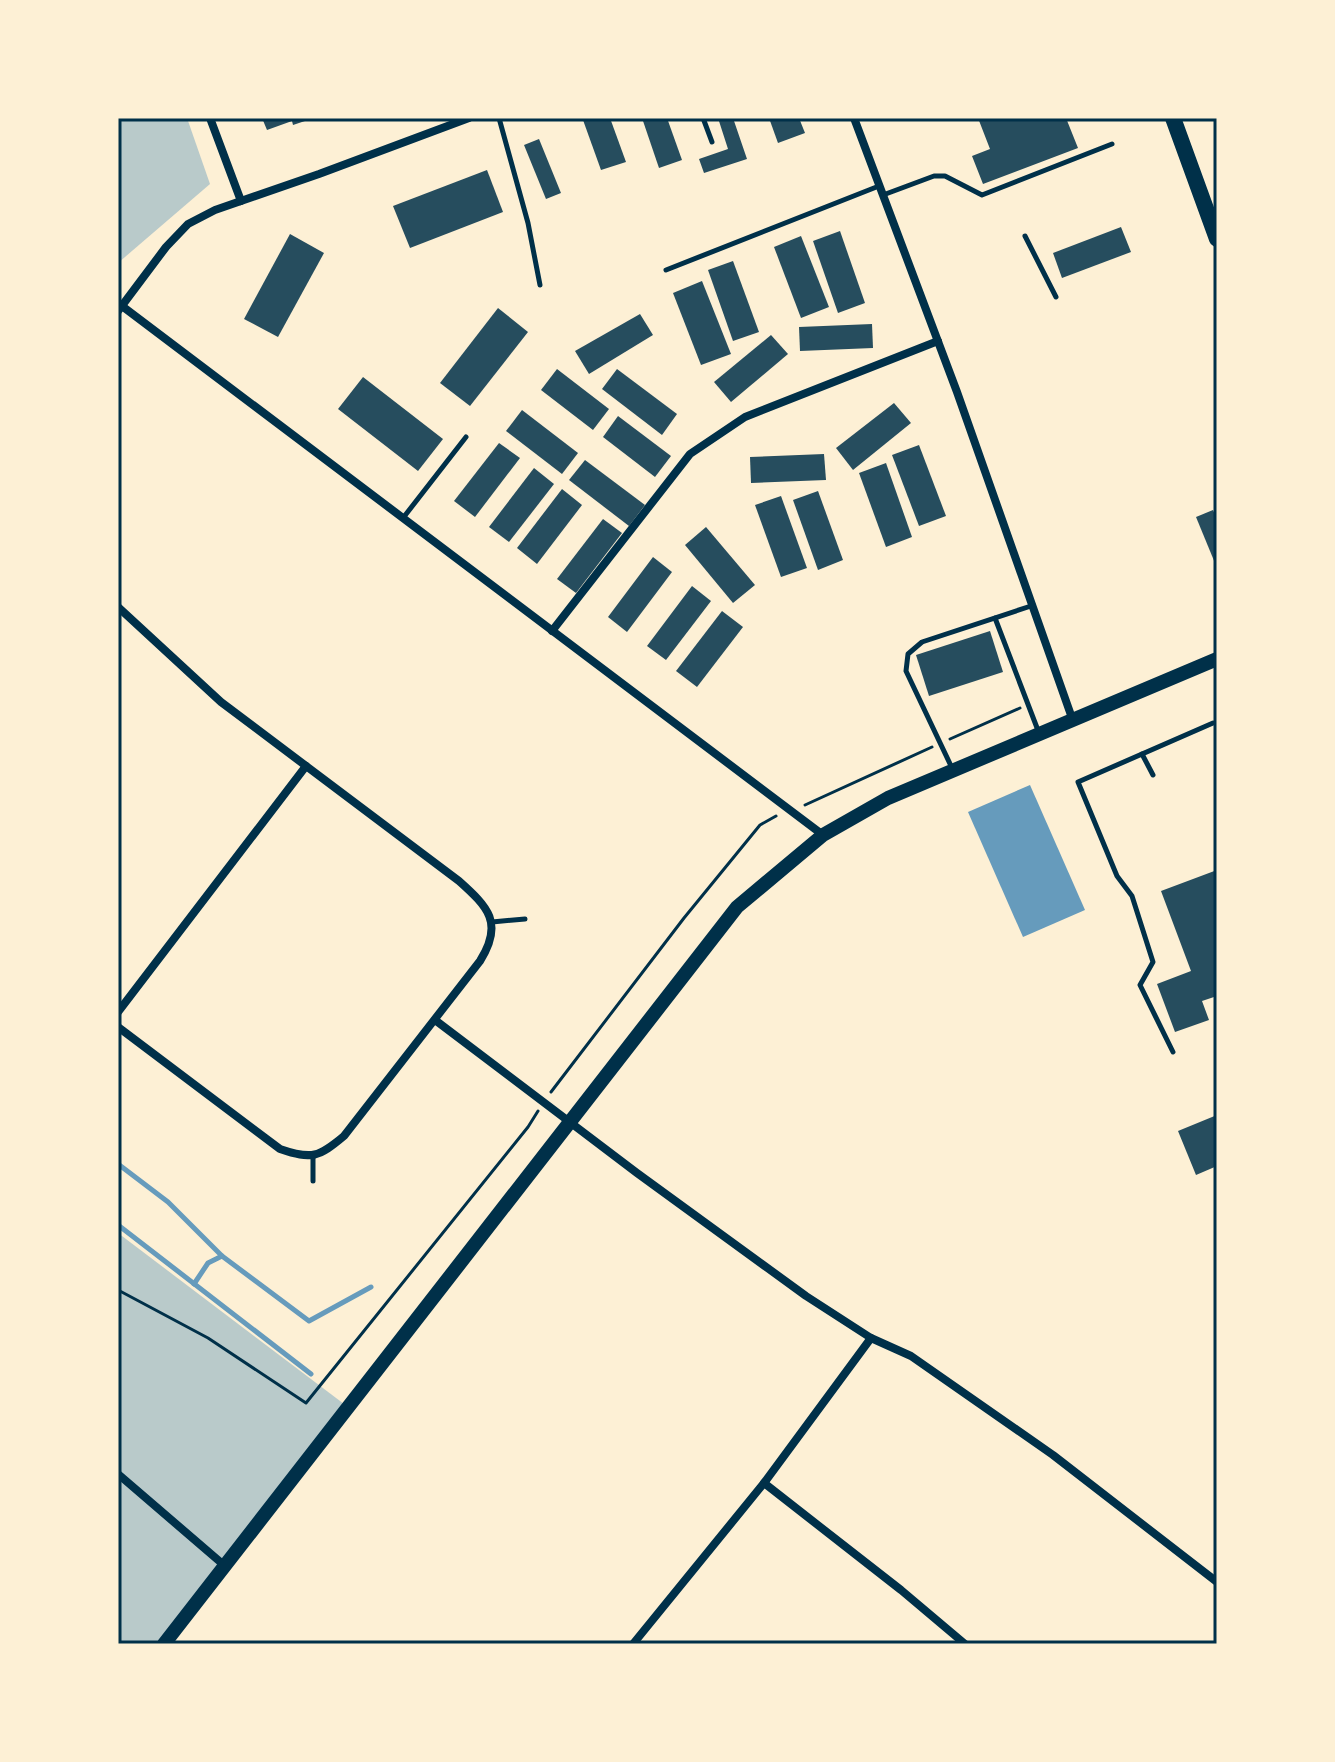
<svg xmlns="http://www.w3.org/2000/svg" width="1335" height="1762" font-family="'Golos Text',sans-serif">
	<style>
		.green { fill: #b9caca }
		.water { fill: #669bbc }
		.lines { fill: none; stroke-linecap: round; stroke-linejoin: round }
		.stream { stroke: #669bbc; stroke-width: 5 }
		.building { fill: #264d5e }
		.path { stroke: #003049; stroke-width: 3 }
		.service { stroke: #003049; stroke-width: 5 }
		.minor { stroke: #003049; stroke-width: 8 }
		.secondary { stroke: #003049; stroke-width: 14 }
		.primary { stroke: #003049; stroke-width: 16 }
		.neatline { fill: none; stroke: #003049; stroke-width: 3 }
	</style>
	<rect width="100%" height="100%" fill="#fdf0d5"/>
	<g class="green">
		<polygon points="118,118 187,118 210,184 118,263"/>
		<polygon points="118,1233 348,1407 164,1644 118,1644"/>
	</g>
	<polygon class="water" points="1030,785 1085,910 1023,937 968,812"/>
	<g class="lines">
		<g class="stream">
			<polyline points="118,1164 168,1202 222,1256 309,1321 371,1287"/>
			<polyline points="118,1225 311,1374"/>
			<polyline points="194,1284 208,1263 222,1256"/>
		</g>
	</g>
	<g class="building">
		<polygon points="262,118 303,118 305,121 293,125 292,121 267,130"/>
		<polygon points="587,118 610,118 626,162 601,170 583,120"/>
		<polygon points="642,118 667,118 682,160 659,168"/>
		<polygon points="718,118 733,118 747,159 704,173 699,159 728,149"/>
		<polygon points="769,118 799,118 805,133 778,143"/>
		<polygon points="978,118 1066,118 1078,148 983,184 972,156 990,149"/>
		<polygon points="539,139 561,193 546,199 524,145"/>
		<polygon points="487,170 503,212 410,248 393,206"/>
		<polygon points="1121,227 1131,252 1062,278 1053,253"/>
		<polygon points="840,231 865,303 838,313 813,241"/>
		<polygon points="290,234 324,253 278,337 244,319"/>
		<polygon points="801,236 829,307 801,318 774,247"/>
		<polygon points="733,261 759,332 733,341 708,270"/>
		<polygon points="702,281 731,354 701,365 673,293"/>
		<polygon points="498,308 528,332 470,406 440,383"/>
		<polygon points="640,314 653,335 589,374 575,351"/>
		<polygon points="872,324 873,348 800,351 799,327"/>
		<polygon points="771,335 788,354 731,402 714,382"/>
		<polygon points="557,369 609,409 593,430 541,390"/>
		<polygon points="617,369 677,414 662,435 602,389"/>
		<polygon points="363,377 443,439 418,471 338,409"/>
		<polygon points="894,403 911,423 853,470 836,448"/>
		<polygon points="522,410 578,453 562,474 506,431"/>
		<polygon points="618,416 671,456 655,477 603,437"/>
		<polygon points="499,443 520,458 475,517 454,501"/>
		<polygon points="919,445 946,516 919,526 892,455"/>
		<polygon points="824,454 826,480 751,483 750,457"/>
		<polygon points="585,460 645,505 629,526 569,480"/>
		<polygon points="886,463 912,537 886,547 859,473"/>
		<polygon points="534,468 554,484 509,542 489,527"/>
		<polygon points="562,489 582,505 537,564 517,548"/>
		<polygon points="818,491 843,560 818,570 793,500"/>
		<polygon points="781,496 807,568 781,577 755,505"/>
		<polygon points="1213,510 1217,519 1217,568 1196,517"/>
		<polygon points="603,519 622,533 576,593 557,579"/>
		<polygon points="706,527 755,585 733,603 685,545"/>
		<polygon points="653,557 672,572 627,632 608,617"/>
		<polygon points="692,586 711,601 666,660 647,646"/>
		<polygon points="722,611 743,627 697,687 676,671"/>
		<polygon points="990,631 1003,672 929,696 916,655"/>
		<polygon points="1217,870 1217,996 1202,1001 1209,1020 1175,1032 1157,984 1191,971 1161,891"/>
		<polygon points="1217,1115 1217,1166 1196,1175 1178,1131"/>
	</g>
	<g class="lines">
		<g class="path">
			<polyline points="950,739 1020,708"/>
			<polyline points="805,805 932,747"/>
			<polyline points="551,1092 684,918 760,825 776,816"/>
			<polyline points="118,1290 208,1338 306,1403 528,1127 538,1111"/>
		</g>
		<g class="service">
			<polyline points="499,118 528,223 540,285"/>
			<polyline points="703,118 712,142"/>
			<polyline points="883,195 934,176 945,176 982,195 1112,144"/>
			<polyline points="1025,236 1056,297"/>
			<polyline points="666,270 879,186"/>
			<polyline points="403,518 466,437"/>
			<polyline points="995,618 1039,733"/>
			<polyline points="1142,754 1153,775"/>
			<polyline points="952,768 906,671 908,654 922,642 1031,606"/>
			<polyline points="492,922 525,919"/>
			<polyline points="1173,1052 1140,985 1153,962 1132,896 1117,876 1078,782 1213,723"/>
			<polyline points="313,1157 313,1181"/>
		</g>
		<g class="minor">
			<polyline points="210,118 241,201"/>
			<polyline points="854,118 957,392 1072,718"/>
			<polyline points="118,303 823,835"/>
			<polyline points="118,311 166,247 188,224 215,210 319,174 469,118"/>
			<path d="M118,607L221,702L459,881C488,907 504,923 480,961L344,1136C319,1157 312,1160 280,1149L118,1027"/>
			<polyline points="552,631 690,454 745,417 938,341"/>
			<polyline points="118,1012 306,766"/>
			<polyline points="435,1020 637,1173 806,1296 871,1338 911,1356 1053,1455 1217,1582"/>
			<polyline points="118,1474 225,1566"/>
			<polyline points="764,1483 901,1590 965,1644"/>
			<polyline points="633,1644 764,1483 871,1338"/>
		</g>
		<polyline class="secondary" points="164,1644 737,907 823,835 888,798 1217,659"/>
		<polyline class="primary" points="1173,118 1217,239"/>
	</g>
	<rect width="1335" height="1762" fill="none" stroke="#fdf0d5" stroke-width="240"/>
	<rect x="120" y="120" width="1095" height="1522" class="neatline"/>
</svg>
